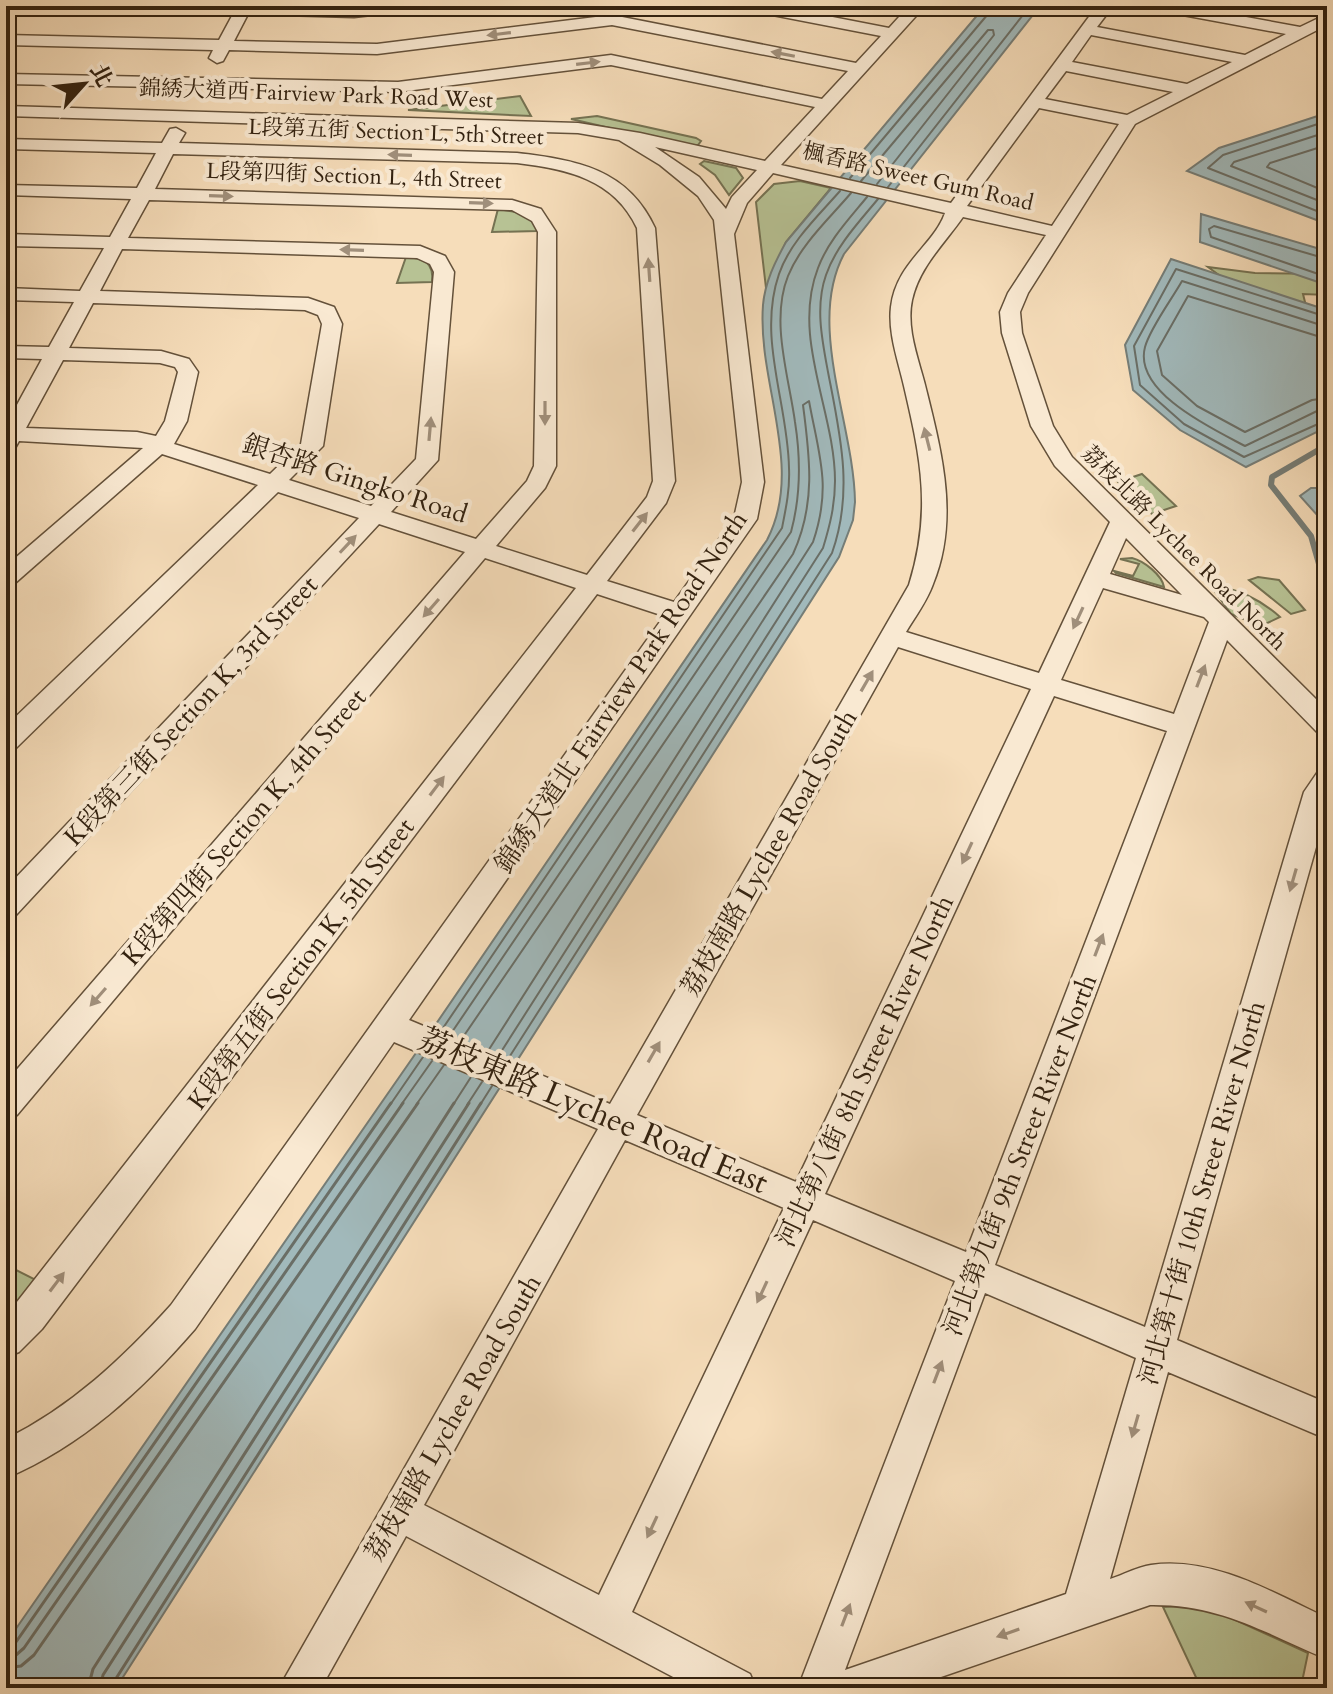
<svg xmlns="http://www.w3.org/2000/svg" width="1333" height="1694" font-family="Cardo,'Noto Serif TC',serif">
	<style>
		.green { fill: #b7c294; stroke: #757252; stroke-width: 2 }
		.water { fill: #a1b9bb; stroke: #757d77; stroke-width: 2 }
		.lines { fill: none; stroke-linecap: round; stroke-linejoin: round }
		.shore-far1 { stroke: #6a6e66; stroke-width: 2 }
		.shore { stroke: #6a6e66; stroke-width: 3 }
		.stream { stroke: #757d77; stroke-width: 6 }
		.minor-casing { stroke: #64513a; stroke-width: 3 }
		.minor { fill: #f9e9d2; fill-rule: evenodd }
		.oneway { fill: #a08f7b }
		.labels { text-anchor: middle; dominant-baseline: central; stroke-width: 8; stroke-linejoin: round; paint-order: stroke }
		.far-street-label { font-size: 22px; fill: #332210; stroke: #f9e9d2 }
		.street-label { font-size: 26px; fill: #332210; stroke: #f9e9d2 }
		.near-street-label { font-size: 32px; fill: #332210; stroke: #f9e9d2 }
	</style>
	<rect width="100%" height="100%" fill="#f6ddba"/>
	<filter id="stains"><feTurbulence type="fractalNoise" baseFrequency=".0025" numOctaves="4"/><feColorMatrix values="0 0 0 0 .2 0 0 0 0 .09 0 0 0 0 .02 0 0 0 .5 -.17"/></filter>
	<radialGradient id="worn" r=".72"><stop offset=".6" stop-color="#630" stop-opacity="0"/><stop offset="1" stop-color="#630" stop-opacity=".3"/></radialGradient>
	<g class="green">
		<polygon points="520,96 531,116 408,110"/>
		<polygon points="597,116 696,138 701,141 698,145 688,146 571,119"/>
		<polygon points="704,161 736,168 743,178 729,195 715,175 700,164"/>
		<polygon points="800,181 831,188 786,242 766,288 756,202 774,184"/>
		<polygon points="498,209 522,213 535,224 537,231 492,232"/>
		<path d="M406,257C424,258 434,262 432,282L397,283Z"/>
		<polygon points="1208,267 1255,273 1327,274 1327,295 1303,294 1308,314 1253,300"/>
		<polygon points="1142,474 1176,506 1152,514 1118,482"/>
		<path d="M1132,558C1144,561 1162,575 1164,587L1116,573L1114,571L1133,576L1139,564L1120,559Z"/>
		<polygon points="1258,577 1279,580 1305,610 1291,614 1249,580"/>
		<path d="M1211,586C1236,587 1261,600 1280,617L1261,626L1231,614Z"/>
		<polygon points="6,1265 38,1281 6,1320"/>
		<polygon points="1181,1606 1218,1612 1308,1653 1302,1682 1315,1688 1201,1688 1163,1607"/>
	</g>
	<g class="water">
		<path d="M985,6H1040L844,254C806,325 854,424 855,502L853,520L839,557L116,1688H6V1643L425,1040L767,540C805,467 757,383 763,305C765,282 775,262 786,242Z"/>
		<polygon points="1327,113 1327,224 1187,171 1219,148"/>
		<polygon points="1201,214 1327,251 1327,285 1200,242"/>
		<polygon points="1171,259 1327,310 1327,427 1246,467 1180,430 1133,390 1125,345"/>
		<polygon points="1311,488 1327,488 1327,526 1300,496"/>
	</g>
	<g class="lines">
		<g class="shore-far1">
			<polyline points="1327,121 1223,155 1208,168 1327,215"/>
			<polyline points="1327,132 1234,162 1231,166 1327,204"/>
			<polyline points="1327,145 1270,163 1267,167 1327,192"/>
			<polyline points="850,178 988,14 990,6"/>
			<polyline points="861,181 988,30 993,30 994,35 877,184"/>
			<polyline points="888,187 1030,6"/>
			<polyline points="1327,259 1214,226 1209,229 1211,237 1327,277"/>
			<polyline points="1327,317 1176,269 1134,346 1140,385 1184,424 1244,457 1327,420"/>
			<path d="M1327,327L1182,281C1172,299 1150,328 1145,347C1133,392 1213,429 1245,446L1317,411L1327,410"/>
			<polyline points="1327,339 1188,296 1157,351 1162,375 1197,406 1245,432 1312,400 1327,398"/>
			<path d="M441,1031L782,528C786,508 790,489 789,468C788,403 757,338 779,274C790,242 818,216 840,191"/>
			<path d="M450,1035L791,532C801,495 801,460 795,422C789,377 770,321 788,276C801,244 829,219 851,193"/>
			<path d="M461,1040L793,554C816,504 810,458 803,405L809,401C819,456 832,486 813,542L488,1051"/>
			<path d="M499,1055L823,548C830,525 835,505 835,481C835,411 791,338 818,268C828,241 849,219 867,197"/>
			<path d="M508,1059L832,553C854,491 840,434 828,372C822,340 815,306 826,275C836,246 859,222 878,199"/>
			<polyline points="390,1105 423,1057"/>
			<polyline points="401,1105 432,1061"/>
			<polyline points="416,1105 444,1065"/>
			<polyline points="453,1105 471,1077"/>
			<polyline points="467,1105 482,1082"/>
			<polyline points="480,1105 492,1086"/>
		</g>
		<g class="shore">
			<polyline points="6,1646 16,1642 391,1103"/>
			<polyline points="6,1656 16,1655 24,1648 403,1103"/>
			<polyline points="6,1668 21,1666 34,1655 418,1103"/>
			<polyline points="88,1688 93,1669 454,1103"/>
			<polyline points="100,1688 103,1675 469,1103"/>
			<polyline points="110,1688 481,1103"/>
		</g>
		<polyline class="stream" points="1327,445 1272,477 1271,485 1311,536 1327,592"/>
		<defs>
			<path id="minor" d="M70,6H416L408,11L354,17L248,14L234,41L377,44L612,15L856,63L881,36L752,11L744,6H776L889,28L909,6H925L781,165L951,203L1097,6H1113L1097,27L1245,55L1286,34L1161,11L1153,6H1186L1300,27L1327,14V25L1135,124L1028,293L1020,312L1022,333L1053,426L1072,457L1327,710V735L1318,733L1227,640L995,1265L1145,1327L1304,792L1317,773L1327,770V808L1177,1340L1327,1403V1439L1168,1372L1110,1579C1123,1575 1137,1567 1151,1565C1212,1556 1274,1593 1327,1618V1659C1264,1633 1221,1604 1150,1605L909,1688H798L955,1281L813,1220L632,1612L750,1674L756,1688H694L406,1536L321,1688H279L598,1129L394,1042L195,1329C142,1390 82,1446 6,1478V1439C71,1407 123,1358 171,1305L664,616L597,594L42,1329L19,1352L6,1357V1316L576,588L485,558L17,1115L6,1119V1082L465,552L379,524L16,915L6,918V888L359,518L278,492L15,749L6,751V726L258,485L162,454L14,584L6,587V566L143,448L19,441L14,450L6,452V425L42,359L6,358V346L49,347L74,302L6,300V288L80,291L104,248L6,246V234L110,237L131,199L6,195V185L137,188L156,153L6,149V139L162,143L170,129L176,128L185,133L179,143L517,153C577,160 628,169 655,228L675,481L666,503L607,581L674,602L734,518L742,482L714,220L698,196L660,165L619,140L578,133L6,116V106L578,123L640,133L765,161L815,107L611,65L398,92L6,84V74L398,82L611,55L822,99L848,71L612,25L377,54L229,50L223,61L217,63L209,58L213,50L6,45V35L219,40L233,14L78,11ZM1091,35L1232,62L1187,84L1072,62ZM1066,71L1173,92L1127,115L1045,99ZM1039,108L1119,124L1052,226L967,206ZM655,147L757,170L732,197L726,209L699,177ZM173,154L517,163C567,169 614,179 637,228L653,481L647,497L587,575L496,546L545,488L556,466V232L541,209L512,200L155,189ZM773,173L945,213C934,245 896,263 891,307C888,333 898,360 904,386C921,459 932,511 909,585L610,1104L409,1020L757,519L764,482L734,234L747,203ZM149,200L512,210L532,221L538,232L534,466L527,481L476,539L391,512L438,460L454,272L445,256L420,246L128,238ZM963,217L1046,235L1008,293L1000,312L1002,333L1031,426L1055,466L1110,522L1039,673L906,632C915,617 927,601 933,584C960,518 941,450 925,385C918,358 906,328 912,300C919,267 945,243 963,217ZM122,249L417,258L430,264L434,272L416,459L371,506L289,480L323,446L342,324L334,307L308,298L100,291ZM93,303L305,310L318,315L322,324L301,444L270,474L174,444L187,421L198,372L189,359L161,351L69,348ZM63,360L160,363L175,367L178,372L165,421L156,436L137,432L26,428ZM1126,538L1182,595L1110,574ZM1103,588L1204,617L1209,622L1174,714L1061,680ZM898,647L1031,689L796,1182L637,1115ZM1054,696L1167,731L966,1252L825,1194ZM625,1140L784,1208L599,1595L424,1505ZM985,1293L1136,1358L1066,1594L845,1670Z"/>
		</defs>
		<use href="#minor" class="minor-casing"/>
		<use href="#minor" class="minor"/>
	</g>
	<defs><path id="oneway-solid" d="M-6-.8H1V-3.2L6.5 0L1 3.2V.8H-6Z" transform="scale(2)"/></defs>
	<g class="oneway">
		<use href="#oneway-solid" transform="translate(499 34) rotate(173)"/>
		<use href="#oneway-solid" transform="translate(783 54) rotate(-169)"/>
		<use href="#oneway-solid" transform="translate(588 63) rotate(-7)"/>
		<use href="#oneway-solid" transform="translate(400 155) rotate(-178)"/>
		<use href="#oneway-solid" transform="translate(221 196) rotate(2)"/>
		<use href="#oneway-solid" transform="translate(481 203) rotate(2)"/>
		<use href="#oneway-solid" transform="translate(352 250) rotate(-178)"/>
		<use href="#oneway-solid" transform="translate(649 270) rotate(-94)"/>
		<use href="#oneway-solid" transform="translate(545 413) rotate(90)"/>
		<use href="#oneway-solid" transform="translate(430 429) rotate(-85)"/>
		<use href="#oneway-solid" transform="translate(927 439) rotate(-104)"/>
		<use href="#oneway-solid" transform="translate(640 522) rotate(-52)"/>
		<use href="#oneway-solid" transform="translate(348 544) rotate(-47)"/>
		<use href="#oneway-solid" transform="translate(431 608) rotate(131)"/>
		<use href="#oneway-solid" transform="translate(1078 618) rotate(115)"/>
		<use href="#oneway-solid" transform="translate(1201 676) rotate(-69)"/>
		<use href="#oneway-solid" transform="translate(867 681) rotate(-60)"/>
		<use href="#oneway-solid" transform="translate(437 786) rotate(-53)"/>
		<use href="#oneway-solid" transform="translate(967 853) rotate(115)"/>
		<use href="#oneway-solid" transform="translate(1293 880) rotate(106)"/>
		<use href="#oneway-solid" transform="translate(1099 945) rotate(-69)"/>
		<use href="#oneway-solid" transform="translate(98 997) rotate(131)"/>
		<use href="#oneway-solid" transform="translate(654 1052) rotate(-60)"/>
		<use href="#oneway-solid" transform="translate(57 1282) rotate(-53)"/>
		<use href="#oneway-solid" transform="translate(762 1292) rotate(115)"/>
		<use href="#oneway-solid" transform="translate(938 1372) rotate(-69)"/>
		<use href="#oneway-solid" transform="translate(1135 1426) rotate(106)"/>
		<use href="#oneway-solid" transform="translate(652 1527) rotate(115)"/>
		<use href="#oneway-solid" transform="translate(1256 1607) rotate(-155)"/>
		<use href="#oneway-solid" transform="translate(846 1615) rotate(-69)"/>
		<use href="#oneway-solid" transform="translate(1008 1633) rotate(161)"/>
	</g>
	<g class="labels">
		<g class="far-street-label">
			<text transform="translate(316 94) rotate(2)">錦綉大道西 Fairview Park Road West</text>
			<text transform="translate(396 132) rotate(2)">L段第五街 Section L, 5th Street</text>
			<text transform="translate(354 176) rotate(2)">L段第四街 Section L, 4th Street</text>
			<text transform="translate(918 177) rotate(13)">楓香路 Sweet Gum Road</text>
			<text transform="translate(1184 548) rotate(45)">荔枝北路 Lychee Road North</text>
		</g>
		<g class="street-label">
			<text transform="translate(355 479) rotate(18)">銀杏路 Gingko Road</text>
			<text transform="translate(621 692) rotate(-56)">錦綉大道北 Fairview Park Road North</text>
			<text transform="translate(191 711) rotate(-47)">K段第三街 Section K, 3rd Street</text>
			<text transform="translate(244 827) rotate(-49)">K段第四街 Section K, 4th Street</text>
			<text transform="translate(769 853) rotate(-60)">荔枝南路 Lychee Road South</text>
			<text transform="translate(301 964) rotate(-53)">K段第五街 Section K, 5th Street</text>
			<text transform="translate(865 1071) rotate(-65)">河北第八街 8th Street River North</text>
			<text transform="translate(1020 1155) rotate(-69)">河北第九街 9th Street River North</text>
			<text transform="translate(1202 1193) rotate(-74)">河北第十街 10th Street River North</text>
			<text transform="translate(453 1418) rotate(-60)">荔枝南路 Lychee Road South</text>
		</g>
		<g class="near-street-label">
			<text transform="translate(593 1111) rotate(23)">荔枝東路 Lychee Road East</text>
		</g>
	</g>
	<rect width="1333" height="1694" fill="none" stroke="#f6ddba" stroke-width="32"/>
	<rect x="8" y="8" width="1317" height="1678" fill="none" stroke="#332210" stroke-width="4"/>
	<rect x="16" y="16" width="1301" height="1662" fill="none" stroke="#332210" stroke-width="2"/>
	<g transform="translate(84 84) rotate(63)" stroke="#f9e9d2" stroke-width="6" paint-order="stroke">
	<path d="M0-6L14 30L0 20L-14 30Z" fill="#332210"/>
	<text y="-12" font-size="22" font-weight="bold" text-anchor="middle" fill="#332210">北</text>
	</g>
	<rect width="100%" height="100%" filter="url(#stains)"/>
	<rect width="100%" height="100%" fill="url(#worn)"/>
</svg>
